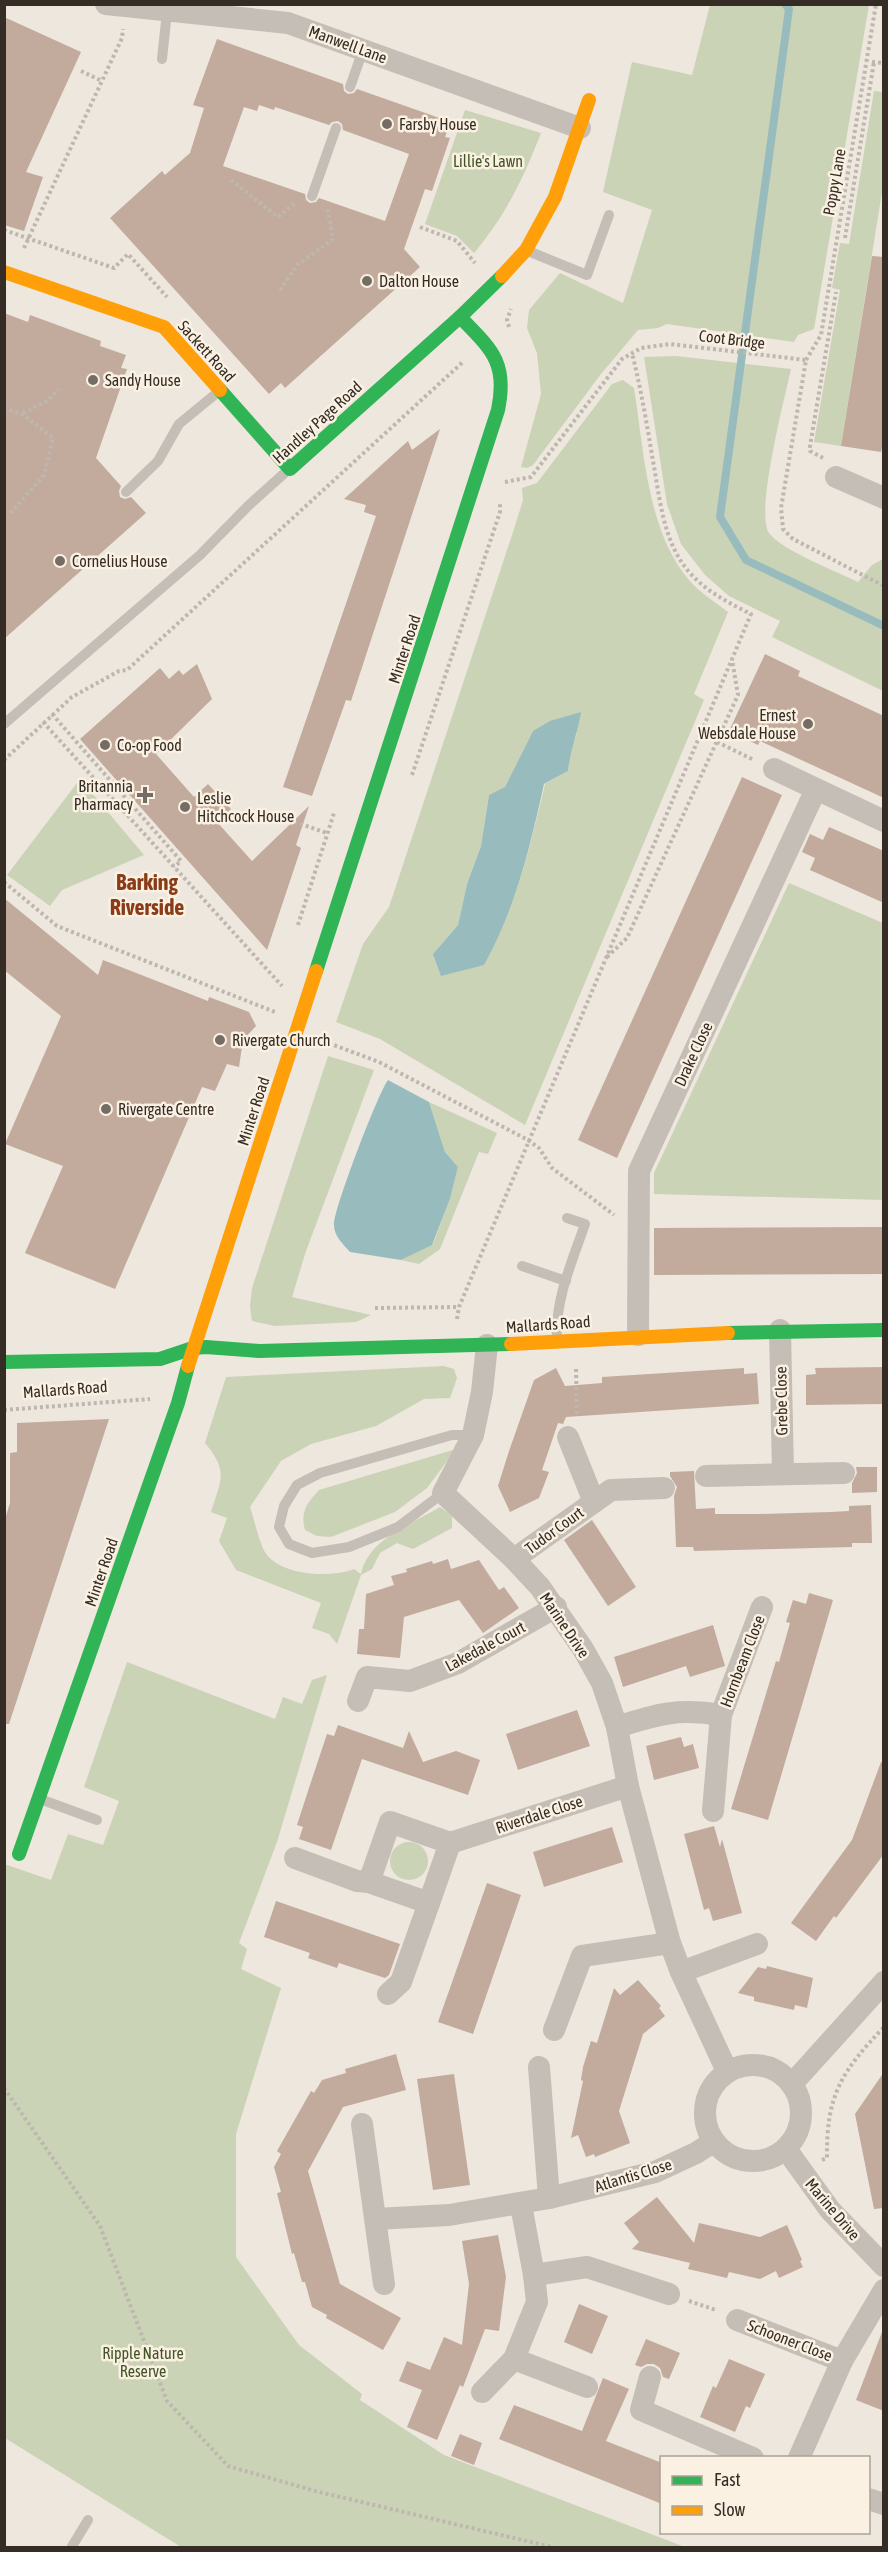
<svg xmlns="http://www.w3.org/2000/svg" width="888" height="2552" font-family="'Asap Condensed',sans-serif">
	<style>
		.green { fill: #cbd3b6; fill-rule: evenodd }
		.water { fill: #98bcbe }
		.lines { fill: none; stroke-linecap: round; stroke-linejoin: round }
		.stream { stroke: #98bcbe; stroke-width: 8 }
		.building { fill: #c2ab9d; fill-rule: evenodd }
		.path { stroke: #beb7af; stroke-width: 4; stroke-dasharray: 3 3; stroke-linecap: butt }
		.lane { stroke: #c5beb6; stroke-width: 10 }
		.street { stroke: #c5beb6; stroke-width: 22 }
		.fast { stroke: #30b455; stroke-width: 14 }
		.slow { stroke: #ff9f0a; stroke-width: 14 }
		.poi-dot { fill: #756d65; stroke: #faf1e3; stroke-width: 2 }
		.labels { text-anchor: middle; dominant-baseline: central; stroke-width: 5; stroke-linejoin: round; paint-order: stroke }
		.street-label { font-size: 16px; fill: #352c25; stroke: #faf1e3 }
		.poi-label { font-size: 16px; fill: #352c25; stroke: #faf1e3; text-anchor: start }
		.park-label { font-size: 16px; fill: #415527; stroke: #faf1e3 }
		.district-label { font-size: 22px; font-weight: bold; fill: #8a3c19; stroke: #faf1e3 }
	</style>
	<rect width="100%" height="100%" fill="#ede7dd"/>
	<g class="green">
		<polygon points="710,5 869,5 814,329 798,335 794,342 667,324 658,328 638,330 601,374 533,465 527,468 521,467 541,394 537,353 527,328 529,310 560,273 623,303 652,210 603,192 632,62 692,75"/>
		<polygon points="874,91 883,92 883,186 841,446 814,442 840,290 832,288 840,243 849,244"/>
		<path d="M465,110L541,133C523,179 506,215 474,253L457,236L425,224Z"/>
		<path d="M676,356L791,369C785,397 755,513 769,533C781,550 838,572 858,582L872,565L883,559V691L772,637L780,621L729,596L705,575L681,544L667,504L644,357Z"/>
		<path d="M623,380L634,388C644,450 647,531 689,580C699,592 715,602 728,612L694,694L704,700L525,1125L380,1039L336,1022L363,944L389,907L515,526L523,500L522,488L537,483L612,384ZM533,731L577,733L569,753L568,771L545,784C530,847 516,908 484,964L433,954L458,925L467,884L481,846L489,795L505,788Z"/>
		<polygon points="80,779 144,855 62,890 50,906 7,875"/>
		<polygon points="789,883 883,923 883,1200 654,1194 654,1173"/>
		<polygon points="328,1056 374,1070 306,1251 292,1297 371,1315 356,1322 275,1326 252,1321 250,1307 252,1288"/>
		<polygon points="429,1102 497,1133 488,1154 479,1152 440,1249 419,1264 401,1260 433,1244 450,1199 458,1167 445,1152"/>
		<path d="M444,1366L454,1369L457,1378L450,1398L424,1399L376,1426L311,1444L281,1461L250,1507C254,1518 260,1547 267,1555C284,1576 331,1578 354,1569L361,1574C368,1539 412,1524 440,1507L452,1516V1528L413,1549L397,1543L380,1553L372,1569L361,1575L337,1644L329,1634L312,1628L321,1603L236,1570L219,1541L227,1518L211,1512C221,1479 229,1472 205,1443L226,1377Z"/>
		<path d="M456,1449L427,1488L395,1512L331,1537L317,1536L305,1530C300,1512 307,1503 319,1490Z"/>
		<polygon points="127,1662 275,1719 283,1697 302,1704 312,1680 327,1675 277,1842 239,1943 247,1949 241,1969 281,1988 236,2134 236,2257 299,2345 362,2394 360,2400 444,2455 685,2547 181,2547 5,2438 4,1864 51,1880 68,1834 103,1845 119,1801 84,1787"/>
		<circle cx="409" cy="1861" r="19"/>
	</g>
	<g class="water">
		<path d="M581,712C578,732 570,751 568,771L544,784C530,847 516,908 484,965L441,976L433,954L458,925L467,884L481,846L489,795L505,787L533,731L550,721Z"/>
		<path d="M388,1080L429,1102L445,1152L458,1167L450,1199L432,1245L401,1260L350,1252C343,1244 334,1236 334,1225C333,1211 378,1093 388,1080Z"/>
	</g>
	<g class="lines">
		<polyline class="stream" points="785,4 789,9 720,517 746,560 884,626"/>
	</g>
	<g class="building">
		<polygon points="4,17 81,52 26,172 43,177 24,231 4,225"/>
		<path d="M217,39L343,84L344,91L348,94L354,93L357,89L451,122L445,137L450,138L432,191L425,189L404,249L420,267L285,388L281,383L269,394L110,218L162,171L165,175L190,153L204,108L193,105ZM259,105L274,110L275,107L329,125L332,122L338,121L342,124L343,130L409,154L385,221L319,198L316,202L310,203L306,200L305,194L223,166L244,107L257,111Z"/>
		<polygon points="872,256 884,257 884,441 881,452 841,446"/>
		<polygon points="4,313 28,322 30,315 101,341 100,346 126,355 121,368 127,369 96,458 121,486 119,491 120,497 125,499 131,497 146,513 4,639"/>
		<polygon points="440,429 351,701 346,700 312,796 283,787 376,516 364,512 366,505 344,499 408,441 412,450"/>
		<polygon points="765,654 800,671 798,676 884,716 884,798 760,741 758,745 729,731"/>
		<polygon points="197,664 212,699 156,754 194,797 208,784 231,809 217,822 252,861 309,806 296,845 301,848 267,950 80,739 160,668 169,679 179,670 183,675"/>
		<polygon points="742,777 782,795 617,1158 578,1140"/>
		<polygon points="829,827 884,851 884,903 810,870 815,858 802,852 810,834 823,840"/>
		<polygon points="4,898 98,975 103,960 208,1001 209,997 249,1012 256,1026 243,1040 239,1067 227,1064 215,1091 202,1087 115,1289 25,1253 63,1166 5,1144 61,1016 4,970"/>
		<polygon points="884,1227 884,1274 654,1275 654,1228"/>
		<polygon points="884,1367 884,1404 806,1405 806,1375 816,1374 815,1368"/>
		<polygon points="556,1368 565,1386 602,1383 602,1377 744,1368 744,1374 757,1373 759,1404 566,1417 563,1424 558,1423 542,1470 549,1472 539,1498 510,1512 498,1486 509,1451 534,1380"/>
		<polygon points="109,1419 9,1724 4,1724 4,1522 10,1503 10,1453 17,1452 17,1423"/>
		<polygon points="856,1467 877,1467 877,1492 852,1493 852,1483 857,1473"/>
		<polygon points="694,1471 696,1509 715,1508 715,1514 758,1514 831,1512 849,1511 849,1506 871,1505 872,1543 852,1543 852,1547 776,1549 694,1551 693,1547 676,1547 674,1496 677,1487 670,1476 670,1472"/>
		<polygon points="592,1520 636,1587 608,1606 564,1540"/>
		<polygon points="448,1559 451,1569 479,1560 499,1590 504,1587 519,1608 483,1633 459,1600 404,1617 400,1658 357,1654 359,1629 364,1629 366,1594 394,1585 391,1576 407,1572 406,1569 432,1561 433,1564"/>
		<polygon points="809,1593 833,1600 768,1820 731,1809 776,1661 779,1662 790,1623 786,1622 793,1600 806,1604"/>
		<polygon points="713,1625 725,1666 690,1677 686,1666 623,1687 614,1657"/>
		<polygon points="577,1710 590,1746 518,1770 506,1734"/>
		<polygon points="338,1725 403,1748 409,1731 423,1762 456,1751 480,1760 468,1795 362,1759 331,1850 299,1839 303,1827 297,1825 308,1791 327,1734 334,1736"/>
		<polygon points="681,1737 684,1747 693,1744 699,1768 654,1780 646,1746"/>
		<polygon points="881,1762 884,1762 884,1854 836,1918 834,1916 816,1941 791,1923 852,1840"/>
		<polygon points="714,1826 720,1847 722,1839 742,1913 713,1921 709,1908 704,1910 684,1834"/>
		<polygon points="612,1827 623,1862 544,1887 533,1852"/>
		<polygon points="487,1883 521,1895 473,2034 438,2022"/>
		<polygon points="276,1901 400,1944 389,1975 385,1978 339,1963 337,1968 308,1958 310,1953 264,1937"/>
		<polygon points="767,1966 813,1978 807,2008 795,2005 794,2010 754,2001 754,1997 738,1993 758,1967 766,1969"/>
		<polygon points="638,1980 661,2006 659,2008 665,2016 643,2034 619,2111 630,2143 595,2157 594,2154 586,2157 578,2135 571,2138 583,2081 581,2080 583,2067 591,2041 597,2043 614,1988 620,1995"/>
		<polygon points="396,2054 406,2090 343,2107 308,2171 340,2284 401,2318 383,2350 326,2318 327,2315 312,2307 305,2282 302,2282 294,2253 292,2254 277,2193 281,2192 274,2167 281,2154 277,2151 311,2091 314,2093 322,2080 346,2073 345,2069"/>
		<polygon points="884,2072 884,2208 874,2209 855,2114"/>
		<polygon points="454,2074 470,2185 433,2190 417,2079"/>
		<polygon points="657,2197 694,2243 699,2223 760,2237 787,2225 802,2260 800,2261 803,2267 779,2278 776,2271 760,2279 729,2272 727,2278 688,2269 690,2263 632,2249 639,2242 624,2223"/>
		<polygon points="498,2235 506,2277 499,2331 485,2329 463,2387 460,2385 437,2440 407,2427 422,2390 399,2381 407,2361 430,2370 444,2337 462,2345 469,2284 462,2241"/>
		<polygon points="579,2304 608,2316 592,2354 564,2342"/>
		<polygon points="882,2332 884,2333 884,2411 856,2400"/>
		<polygon points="646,2339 680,2353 669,2379 663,2377 660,2368 654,2364 647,2364 641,2367 635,2365"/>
		<polygon points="729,2359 765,2374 750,2408 746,2406 735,2432 700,2417 713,2386 716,2388"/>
		<polygon points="603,2378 629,2389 606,2441 662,2463 662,2504 499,2439 514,2405 582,2431"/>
		<polygon points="460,2434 482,2443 474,2465 451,2456"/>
	</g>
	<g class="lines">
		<g class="path">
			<polyline points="872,62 884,63"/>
			<polyline points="81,71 102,81"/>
			<polyline points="231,180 278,217 296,202"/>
			<polyline points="420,227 457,241 475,263"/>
			<polyline points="4,230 114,268 128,254 167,297"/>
			<polyline points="845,238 874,62"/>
			<polyline points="24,248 122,38 123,29"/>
			<polyline points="280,290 297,265 333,239 328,211 323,209"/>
			<polyline points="509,327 507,320 511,309"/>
			<polyline points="806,360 821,335 876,4"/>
			<polyline points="4,408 22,414 53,438 44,475 9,515"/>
			<polyline points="23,413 47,401 58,389"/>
			<polyline points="823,458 810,451 810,446 836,292"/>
			<polyline points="505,482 531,477 622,359 641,348 670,344 806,360 781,508 783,529 793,539 884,586"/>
			<polyline points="52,714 181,861 174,867"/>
			<polyline points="43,722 282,986"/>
			<polyline points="717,742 754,760"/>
			<polyline points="4,760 72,697 119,671 127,670 464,361"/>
			<polyline points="412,775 500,512 500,503"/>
			<polyline points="283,818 327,833"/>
			<polyline points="4,882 57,926 275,1012"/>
			<polyline points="298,925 334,813"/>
			<polyline points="607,957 627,938 738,695 732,659"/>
			<polyline points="323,1041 379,1062 528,1140 539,1148 552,1168 614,1215"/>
			<polyline points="375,1308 459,1307"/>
			<path d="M457,1319L459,1307L751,614C729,603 707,592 690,573C663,543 660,499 653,461C647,425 641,389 632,353"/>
			<polyline points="576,1369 577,1415"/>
			<polyline points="4,1410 150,1399"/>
			<polyline points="4,2088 100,2226 167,2401 228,2466 315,2491 556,2548"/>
			<path d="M822,2160L827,2158C826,2095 842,2071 884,2027"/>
			<polyline points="689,2301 716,2310"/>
		</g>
		<g class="lane">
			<polyline points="162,59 167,12"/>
			<polyline points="350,87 363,50"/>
			<polyline points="312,196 336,128"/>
			<polyline points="528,251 587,275 609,215"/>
			<polyline points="126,492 158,461 179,424 218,392"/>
			<polyline points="4,724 200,555 248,506 288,470"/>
			<polyline points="522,1266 566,1281"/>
			<path d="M557,1339C555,1299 572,1262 585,1224L567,1218"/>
			<polyline points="443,1493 398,1527 349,1547 312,1553 289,1544 279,1527 284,1506 297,1485 320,1473 452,1435 473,1435"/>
			<polyline points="40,1799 97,1820"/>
			<polyline points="71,2548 88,2520"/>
		</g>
		<g class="street">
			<polyline points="106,4 288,23 580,128"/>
			<polyline points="836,477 884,498"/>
			<polyline points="774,769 884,821"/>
			<polyline points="780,1330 783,1473"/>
			<polyline points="638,1335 639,1171 816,789"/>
			<polyline points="487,1345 482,1392 473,1435 443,1493 514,1559 540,1587 583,1649 602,1683 617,1727 628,1786 670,1943 681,1972 727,2071"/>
			<polyline points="568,1437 594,1502"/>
			<polyline points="706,1476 844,1473"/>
			<polyline points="514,1559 611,1490 664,1488"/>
			<polyline points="358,1701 367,1677 410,1681 458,1663 556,1607"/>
			<path d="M617,1727C657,1714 679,1708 721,1715"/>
			<polyline points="713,1811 721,1715 762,1607"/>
			<polyline points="450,1843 390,1822 369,1882 429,1903 450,1843 628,1786"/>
			<polyline points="295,1858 357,1881 369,1882"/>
			<polyline points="681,1972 757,1944"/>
			<polyline points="388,1994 401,1982 429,1903"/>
			<polyline points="554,2030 582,1956 670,1943"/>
			<circle cx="753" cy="2113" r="48"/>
			<polyline points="539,2067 549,2198"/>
			<polyline points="792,2084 884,1982"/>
			<polyline points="362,2124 384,2284"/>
			<polyline points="786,2149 830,2210 884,2266"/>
			<polyline points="376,2219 449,2215 549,2198 655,2172 696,2153 713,2142"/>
			<polyline points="534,2275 587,2267 669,2294"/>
			<polyline points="737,2320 842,2361"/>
			<polyline points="514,2359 587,2387"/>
			<polyline points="650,2377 641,2410 753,2458"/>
			<polyline points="482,2392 514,2359 537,2302 534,2275 521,2205"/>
			<polyline points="799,2458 842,2361 884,2290"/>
			<polyline points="868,2499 884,2504"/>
		</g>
		<g class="fast">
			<polyline points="220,390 290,469 460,317 502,276"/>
			<path d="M316,971L498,410C508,362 491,349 460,317"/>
			<polyline points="728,1333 884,1330"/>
			<polyline points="4,1362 160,1359 193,1348 206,1347 259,1351 511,1344"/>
			<polyline points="19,1854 178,1403 188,1366"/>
		</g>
		<g class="slow">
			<polyline points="4,272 164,327 220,390"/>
			<polyline points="502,276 526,250 555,197 589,100"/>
			<polyline points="511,1344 728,1333"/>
			<polyline points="188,1366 316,971"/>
		</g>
	</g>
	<g class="poi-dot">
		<circle cx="387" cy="124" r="6"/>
		<circle cx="367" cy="281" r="6"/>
		<circle cx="93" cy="380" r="6"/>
		<circle cx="60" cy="561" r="6"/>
		<circle cx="808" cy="724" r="6"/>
		<circle cx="105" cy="745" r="6"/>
		<path d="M142 786h6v6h6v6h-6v6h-6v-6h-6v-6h6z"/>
		<circle cx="185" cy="807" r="6"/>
		<circle cx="220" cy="1040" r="6"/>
		<circle cx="106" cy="1109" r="6"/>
	</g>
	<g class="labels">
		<g class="street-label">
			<text transform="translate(348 44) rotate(20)">Manwell Lane</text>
			<text transform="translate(834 182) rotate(-80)">Poppy Lane</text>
			<text transform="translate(732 339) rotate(7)">Coot Bridge</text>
			<text transform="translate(207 351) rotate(48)">Sackett Road</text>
			<text transform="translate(317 422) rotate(-42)">Handley Page Road</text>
			<text transform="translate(404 649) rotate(-72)">Minter Road</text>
			<text transform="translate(693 1054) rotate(-65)">Drake Close</text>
			<text transform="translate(253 1111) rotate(-72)">Minter Road</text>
			<text transform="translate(548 1324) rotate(-4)">Mallards Road</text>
			<text transform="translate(65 1389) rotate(-4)">Mallards Road</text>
			<text transform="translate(781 1401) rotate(-91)">Grebe Close</text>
			<text transform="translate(554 1530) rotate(-36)">Tudor Court</text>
			<text transform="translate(101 1572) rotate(-71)">Minter Road</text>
			<text transform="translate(565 1625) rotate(56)">Marine Drive</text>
			<text transform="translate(485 1646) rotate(-28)">Lakedale Court</text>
			<text transform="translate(742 1661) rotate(-69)">Hornbeam Close</text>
			<text transform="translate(539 1814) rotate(-18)">Riverdale Close</text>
			<text transform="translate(633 2175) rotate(-17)">Atlantis Close</text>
			<text transform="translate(833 2209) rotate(50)">Marine Drive</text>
			<text transform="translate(790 2340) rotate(21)">Schooner Close</text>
		</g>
		<g class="poi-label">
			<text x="399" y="124">Farsby House</text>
			<text x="379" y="281">Dalton House</text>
			<text x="105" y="380">Sandy House</text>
			<text x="72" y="561">Cornelius House</text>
			<text x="796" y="715" text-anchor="end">Ernest<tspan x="796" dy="18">Websdale House</tspan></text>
			<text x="117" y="745">Co-op Food</text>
			<text x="133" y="786" text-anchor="end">Britannia<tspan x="133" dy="18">Pharmacy</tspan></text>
			<text x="197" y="798">Leslie<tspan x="197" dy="18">Hitchcock House</tspan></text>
			<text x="232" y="1040">Rivergate Church</text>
			<text x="118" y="1109">Rivergate Centre</text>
		</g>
		<g class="park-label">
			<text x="488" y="161">Lillie's Lawn</text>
			<text x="143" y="2353">Ripple Nature<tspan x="143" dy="18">Reserve</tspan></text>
		</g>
		<g class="district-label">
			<text x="147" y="882">Barking<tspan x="147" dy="25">Riverside</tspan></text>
		</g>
	</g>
	<rect width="888" height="2552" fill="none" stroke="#352c25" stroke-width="12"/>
	<rect x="660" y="2456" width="210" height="78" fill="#faf1e3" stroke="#aba297" stroke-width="1.5"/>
	<rect x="672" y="2476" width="30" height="9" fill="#30b455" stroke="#aba297" stroke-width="1.5"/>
	<text x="714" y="2486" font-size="18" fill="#352c25">Fast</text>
	<rect x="672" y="2506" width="30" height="9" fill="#ff9f0a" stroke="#aba297" stroke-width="1.5"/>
	<text x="714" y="2516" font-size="18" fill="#352c25">Slow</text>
</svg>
